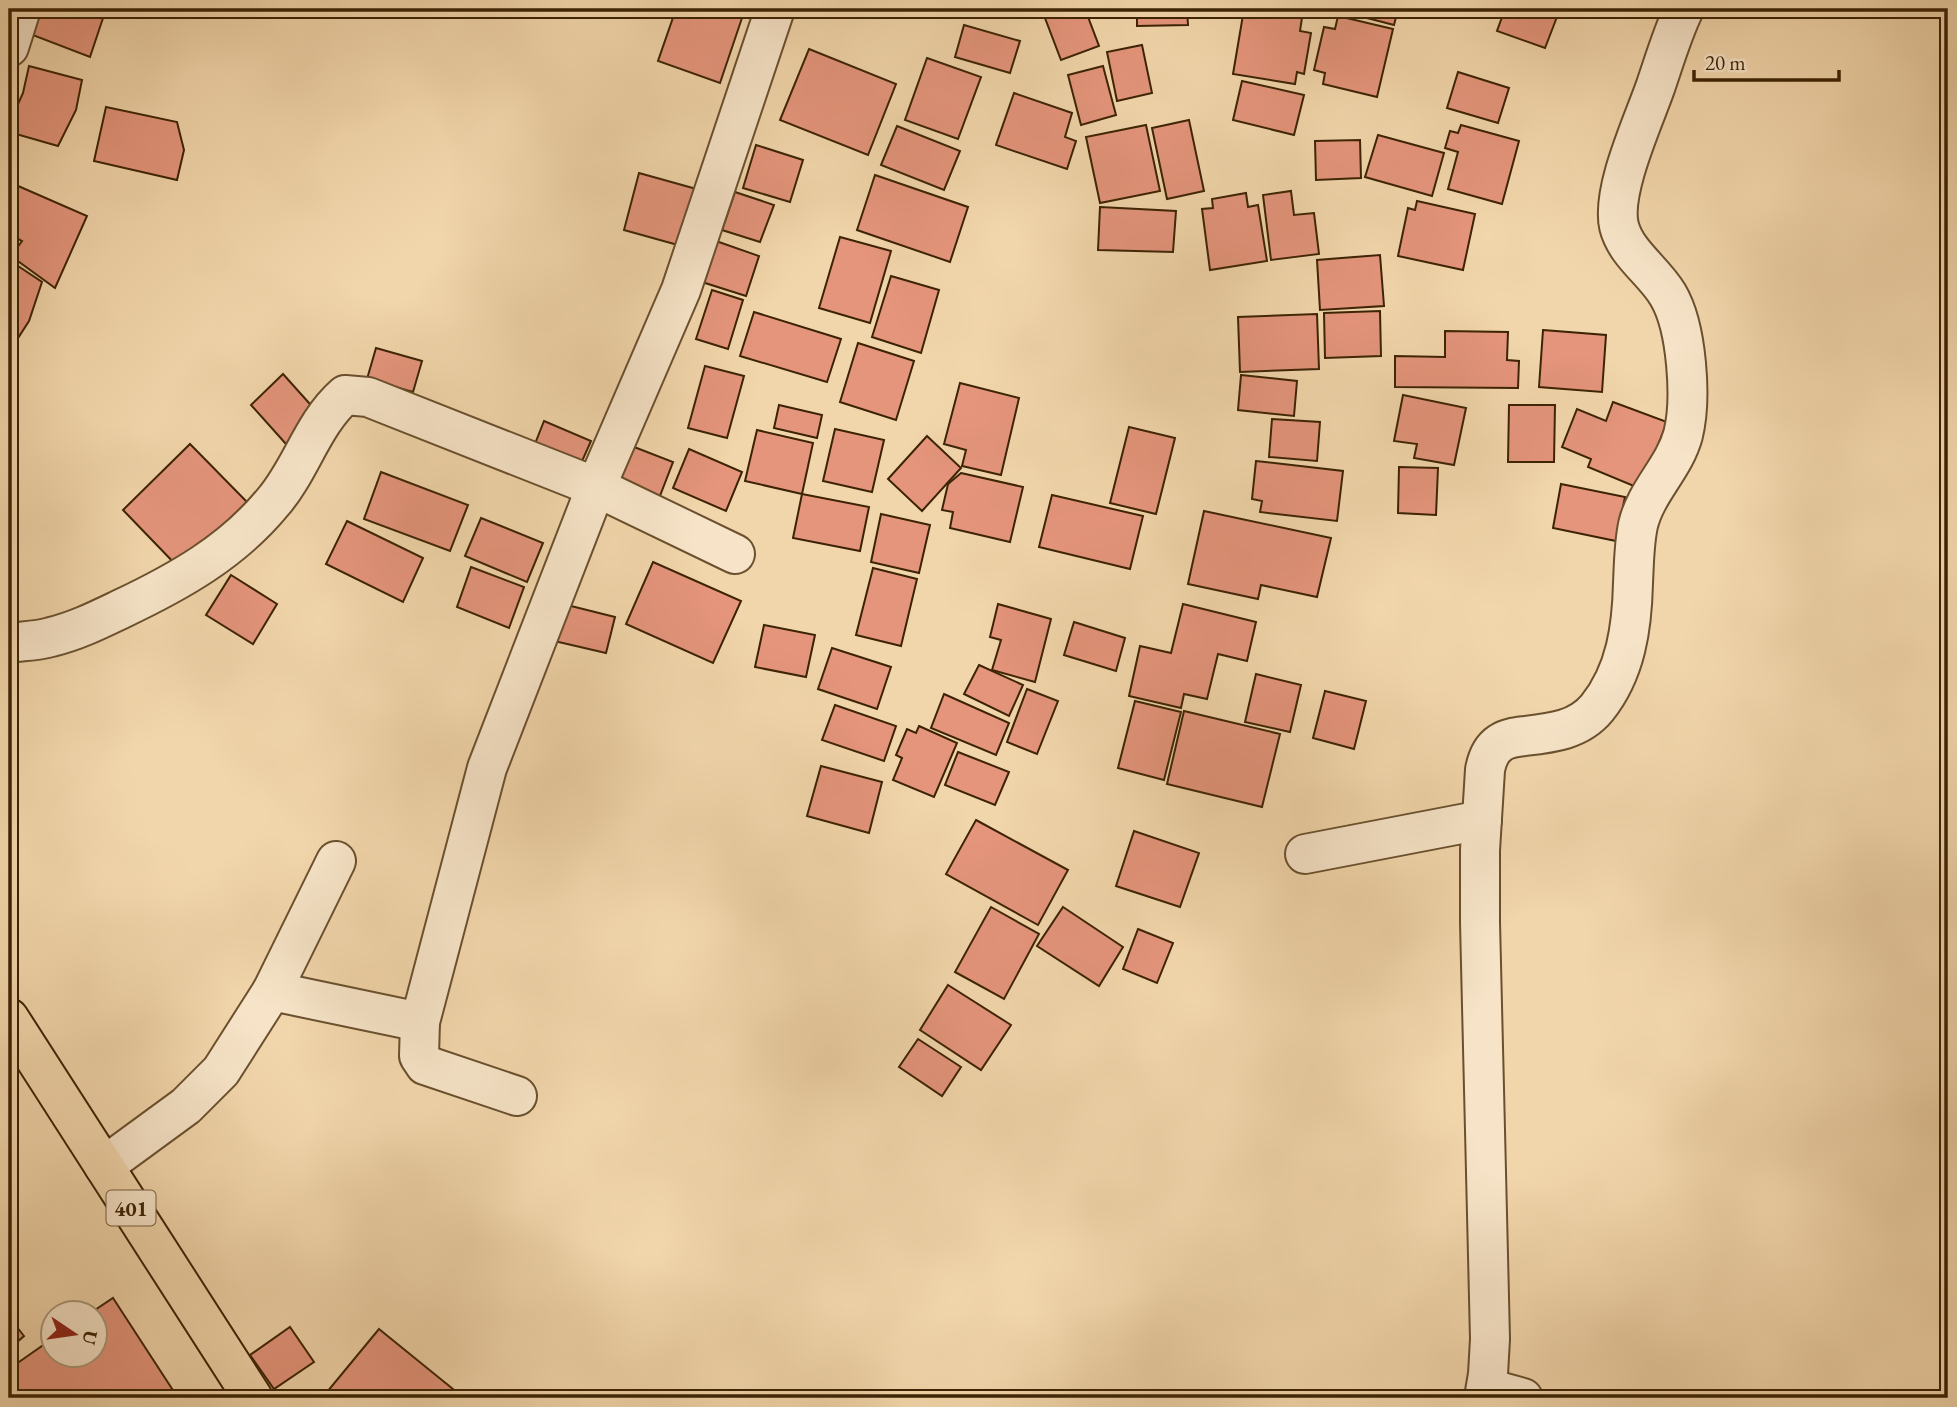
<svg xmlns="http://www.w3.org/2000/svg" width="1957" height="1407" font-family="'EB Garamond',serif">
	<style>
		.building { fill: #e5957c; stroke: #3c2304; stroke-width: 2 }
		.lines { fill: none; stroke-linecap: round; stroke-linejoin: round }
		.minor-casing { stroke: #6a502e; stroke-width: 42 }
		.major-casing { stroke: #3c2304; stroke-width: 42 }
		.minor { stroke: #f7e4c8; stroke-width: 38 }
		.major { stroke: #f2d6ab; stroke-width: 38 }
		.labels { text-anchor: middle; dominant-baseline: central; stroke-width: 7; stroke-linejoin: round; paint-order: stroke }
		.shield { fill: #f7e4c8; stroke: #745d3f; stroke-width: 2 }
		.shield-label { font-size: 21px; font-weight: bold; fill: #3c2304 }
	</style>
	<rect width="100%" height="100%" fill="#f2d6ab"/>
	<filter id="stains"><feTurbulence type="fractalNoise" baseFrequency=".00286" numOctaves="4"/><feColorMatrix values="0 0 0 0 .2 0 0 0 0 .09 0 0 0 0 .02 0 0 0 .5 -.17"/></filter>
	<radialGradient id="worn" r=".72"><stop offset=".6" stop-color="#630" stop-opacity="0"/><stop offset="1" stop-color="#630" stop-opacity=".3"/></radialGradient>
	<g class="building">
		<polygon points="39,9 106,9 90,57 30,34"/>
		<polygon points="676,9 715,9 742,18 720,83 658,61"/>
		<polygon points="1070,9 1085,9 1099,46 1061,60 1045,18"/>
		<polygon points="1137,9 1187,9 1188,25 1137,26"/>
		<polygon points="1244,9 1289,9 1303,11 1300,31 1311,33 1304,74 1297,72 1295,84 1233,74"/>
		<polygon points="1341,9 1398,9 1394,25 1340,11"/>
		<polygon points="1505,9 1560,9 1545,48 1497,31"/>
		<polygon points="1338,16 1393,29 1377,97 1323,84 1325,73 1314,70 1324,27 1335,29"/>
		<polygon points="964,25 1020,41 1010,73 955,57"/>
		<polygon points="1142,45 1152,93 1117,101 1107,52"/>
		<polygon points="809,49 896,84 868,155 780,120"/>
		<polygon points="927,58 981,77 958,139 905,120"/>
		<polygon points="29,66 82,80 76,110 58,146 9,132 9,124 23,93"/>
		<polygon points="1103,66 1116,115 1081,125 1068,75"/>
		<polygon points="1458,72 1509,88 1498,123 1447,108"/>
		<polygon points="1242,81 1304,95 1294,135 1233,120"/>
		<polygon points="1014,93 1072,113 1065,137 1076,141 1067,169 996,145"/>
		<polygon points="106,107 177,122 184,150 177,180 94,161"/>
		<polygon points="1189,120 1204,191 1167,199 1152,128"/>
		<polygon points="1146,125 1160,191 1100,203 1086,137"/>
		<polygon points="1461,125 1519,141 1502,204 1448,189 1458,152 1445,148 1450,131 1458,133"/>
		<polygon points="897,126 960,151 944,190 881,165"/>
		<polygon points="1378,135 1444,153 1432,196 1365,177"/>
		<polygon points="1360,140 1361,178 1316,180 1315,141"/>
		<polygon points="756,145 803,160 790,202 743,188"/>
		<polygon points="639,173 700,190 685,247 624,230"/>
		<polygon points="875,175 968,207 950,262 857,230"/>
		<polygon points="9,182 87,216 55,288 11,256 22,241 9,234"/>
		<polygon points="1291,191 1294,215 1314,213 1319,254 1271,260 1263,195"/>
		<polygon points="735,192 774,205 760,242 722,230"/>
		<polygon points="1246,193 1248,207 1258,205 1267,261 1210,270 1202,209 1213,208 1212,199"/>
		<polygon points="1417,201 1475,214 1463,270 1398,256 1408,208 1415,210"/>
		<polygon points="1100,207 1176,211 1173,252 1098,250"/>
		<polygon points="840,237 891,251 870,323 819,308"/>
		<polygon points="716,241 759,256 746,296 702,282"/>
		<polygon points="1380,255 1384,306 1320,310 1317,260"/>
		<polygon points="9,260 42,282 29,321 9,352"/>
		<polygon points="891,276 939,290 921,353 872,337"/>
		<polygon points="712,290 743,300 728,349 696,339"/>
		<polygon points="1380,311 1381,356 1325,358 1324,313"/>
		<polygon points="754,312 841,339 827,382 740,356"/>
		<polygon points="1317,314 1319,369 1240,372 1238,317"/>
		<polygon points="1543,330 1606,335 1602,392 1539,387"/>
		<polygon points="1445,331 1508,332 1507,360 1519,361 1518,388 1395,387 1395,356 1445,357"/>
		<polygon points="858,343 914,361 896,420 840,402"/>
		<polygon points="376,348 422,361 413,392 367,379"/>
		<polygon points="705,366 744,376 727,438 688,428"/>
		<polygon points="283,374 318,413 286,444 251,405"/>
		<polygon points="1241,375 1297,381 1294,416 1238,410"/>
		<polygon points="960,383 1019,398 1001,475 962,466 966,450 944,444"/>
		<polygon points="1403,395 1466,408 1454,465 1414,458 1417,444 1394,441"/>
		<polygon points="1613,402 1667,422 1641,489 1588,467 1591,459 1562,447 1577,409 1606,421"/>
		<polygon points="779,405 822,415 817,438 774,428"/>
		<polygon points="1509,405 1555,405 1554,462 1508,462"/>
		<polygon points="1272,419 1320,422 1317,461 1269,457"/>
		<polygon points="544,421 591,441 579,468 533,449"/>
		<polygon points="1129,427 1175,438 1156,514 1110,503"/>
		<polygon points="835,429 884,440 872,492 823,481"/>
		<polygon points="757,430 813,443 802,494 745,481"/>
		<polygon points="927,436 961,468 922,511 888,479"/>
		<polygon points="190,444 247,502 179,568 123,510"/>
		<polygon points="629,445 673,462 658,501 614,483"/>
		<polygon points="689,449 742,472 726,511 673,488"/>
		<polygon points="1256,461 1343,471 1337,521 1260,512 1262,501 1252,499"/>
		<polygon points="1399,467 1438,468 1436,515 1398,513"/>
		<polygon points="381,472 468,505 450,551 364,519"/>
		<polygon points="961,473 1023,487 1010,542 950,528 953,512 942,510 948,484"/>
		<polygon points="1561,484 1625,497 1616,541 1553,528"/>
		<polygon points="802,494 869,507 860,551 793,538"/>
		<polygon points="1052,495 1143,516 1130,569 1039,547"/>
		<polygon points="1204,511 1331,538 1317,597 1261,585 1258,599 1188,584"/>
		<polygon points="881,514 930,525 919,573 871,562"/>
		<polygon points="481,518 543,543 527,582 465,556"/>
		<polygon points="347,521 423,558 403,602 326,564"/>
		<polygon points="653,562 741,601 713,663 626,624"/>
		<polygon points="471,567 524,587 509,628 457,607"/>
		<polygon points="873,568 917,579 901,646 856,635"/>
		<polygon points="231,575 277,604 253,644 206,615"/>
		<polygon points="559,603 615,617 606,653 550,640"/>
		<polygon points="998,604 1051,619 1035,682 992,670 1001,640 990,637"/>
		<polygon points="1183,604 1256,622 1247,661 1218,654 1207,699 1184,694 1181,708 1129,696 1140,646 1171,653"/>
		<polygon points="1074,622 1125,638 1116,671 1064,655"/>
		<polygon points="764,625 815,635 806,677 755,667"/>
		<polygon points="832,648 891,667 877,709 818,689"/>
		<polygon points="979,665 1023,685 1009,716 964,694"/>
		<polygon points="1256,674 1301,685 1290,732 1245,722"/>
		<polygon points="1027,689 1058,701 1037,754 1007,742"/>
		<polygon points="1325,691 1366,701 1354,749 1313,738"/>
		<polygon points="944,694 1009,723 996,755 931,728"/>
		<polygon points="1135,701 1181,712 1164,780 1118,768"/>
		<polygon points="835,705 896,726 884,761 822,740"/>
		<polygon points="1184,711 1280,734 1262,807 1167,784"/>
		<polygon points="919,726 957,743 934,797 893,780 902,758 896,755 907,729 916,733"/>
		<polygon points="958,752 1009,772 995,805 945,785"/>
		<polygon points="821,766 882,782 869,833 807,816"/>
		<polygon points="976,820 1068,870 1038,925 946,874"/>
		<polygon points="1134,831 1199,853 1180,907 1116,886"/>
		<polygon points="991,907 1039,934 1004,999 955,972"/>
		<polygon points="1063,907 1123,947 1099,986 1037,946"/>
		<polygon points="1138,929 1173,943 1157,983 1123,969"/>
		<polygon points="948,985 1011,1025 981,1070 920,1030"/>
		<polygon points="918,1039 961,1067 942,1096 899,1067"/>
		<polygon points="113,1298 178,1398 9,1398 9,1369 52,1339 52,1354 94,1354 94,1312 92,1312"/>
		<polygon points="9,1317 24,1336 9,1349"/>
		<polygon points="290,1327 314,1362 274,1389 250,1355"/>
		<polygon points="379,1329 464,1398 322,1398"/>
	</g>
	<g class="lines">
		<defs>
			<g id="minor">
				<polyline points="9,47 21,9"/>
				<path d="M9,643C23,641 38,641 51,637C76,631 98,620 121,609C178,582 232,552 273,502C301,470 312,424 345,395L368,397L596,487L735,554"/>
				<polyline points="1305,854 1482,820"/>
				<polyline points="272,991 336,861"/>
				<polyline points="420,1022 419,1056 425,1065 517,1096"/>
				<polyline points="104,1166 186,1106 221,1071 272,991 420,1022 487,768 596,487 681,290 775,9"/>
				<polyline points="1487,1388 1523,1398"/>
				<path d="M1484,1398L1488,1374L1490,1339L1480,922V850L1485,770C1487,759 1491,749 1500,743C1507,738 1517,737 1525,736C1552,733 1579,730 1597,708C1626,672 1632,627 1633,583C1634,563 1634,544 1638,525C1646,491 1674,468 1683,435C1692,399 1687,327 1668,295C1654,271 1626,254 1619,226C1611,191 1643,122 1655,88C1664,62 1672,34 1684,9"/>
			</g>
			<polyline id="major" points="9,1018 253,1398"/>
		</defs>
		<use href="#minor" class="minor-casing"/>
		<use href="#major" class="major-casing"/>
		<use href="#minor" class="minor"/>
		<use href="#major" class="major"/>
	</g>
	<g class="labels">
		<rect class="shield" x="106.5" y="1190.5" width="49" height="35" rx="5"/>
		<g class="shield-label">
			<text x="131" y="1208">401</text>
		</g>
	</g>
	<rect width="1957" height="1407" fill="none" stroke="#f2d6ab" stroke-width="35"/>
	<rect x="10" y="10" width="1936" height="1386" fill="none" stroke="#3c2304" stroke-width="3.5"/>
	<rect x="18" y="18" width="1922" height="1372" fill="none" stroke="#3c2304" stroke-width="2"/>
	<g transform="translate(74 1334) rotate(103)"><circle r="33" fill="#f7e4c8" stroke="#ac977a" stroke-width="2"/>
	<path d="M0-5L12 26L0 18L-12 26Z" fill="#8f2418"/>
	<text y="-10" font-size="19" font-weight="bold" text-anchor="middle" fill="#3c2304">U</text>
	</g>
	<path d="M1694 70v10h145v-10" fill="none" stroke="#3c2304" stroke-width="3.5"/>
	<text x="1705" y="70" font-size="21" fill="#3c2304" stroke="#f7e4c8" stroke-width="5" paint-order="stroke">20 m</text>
	<rect width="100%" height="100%" filter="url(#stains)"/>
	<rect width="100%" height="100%" fill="url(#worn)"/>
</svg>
